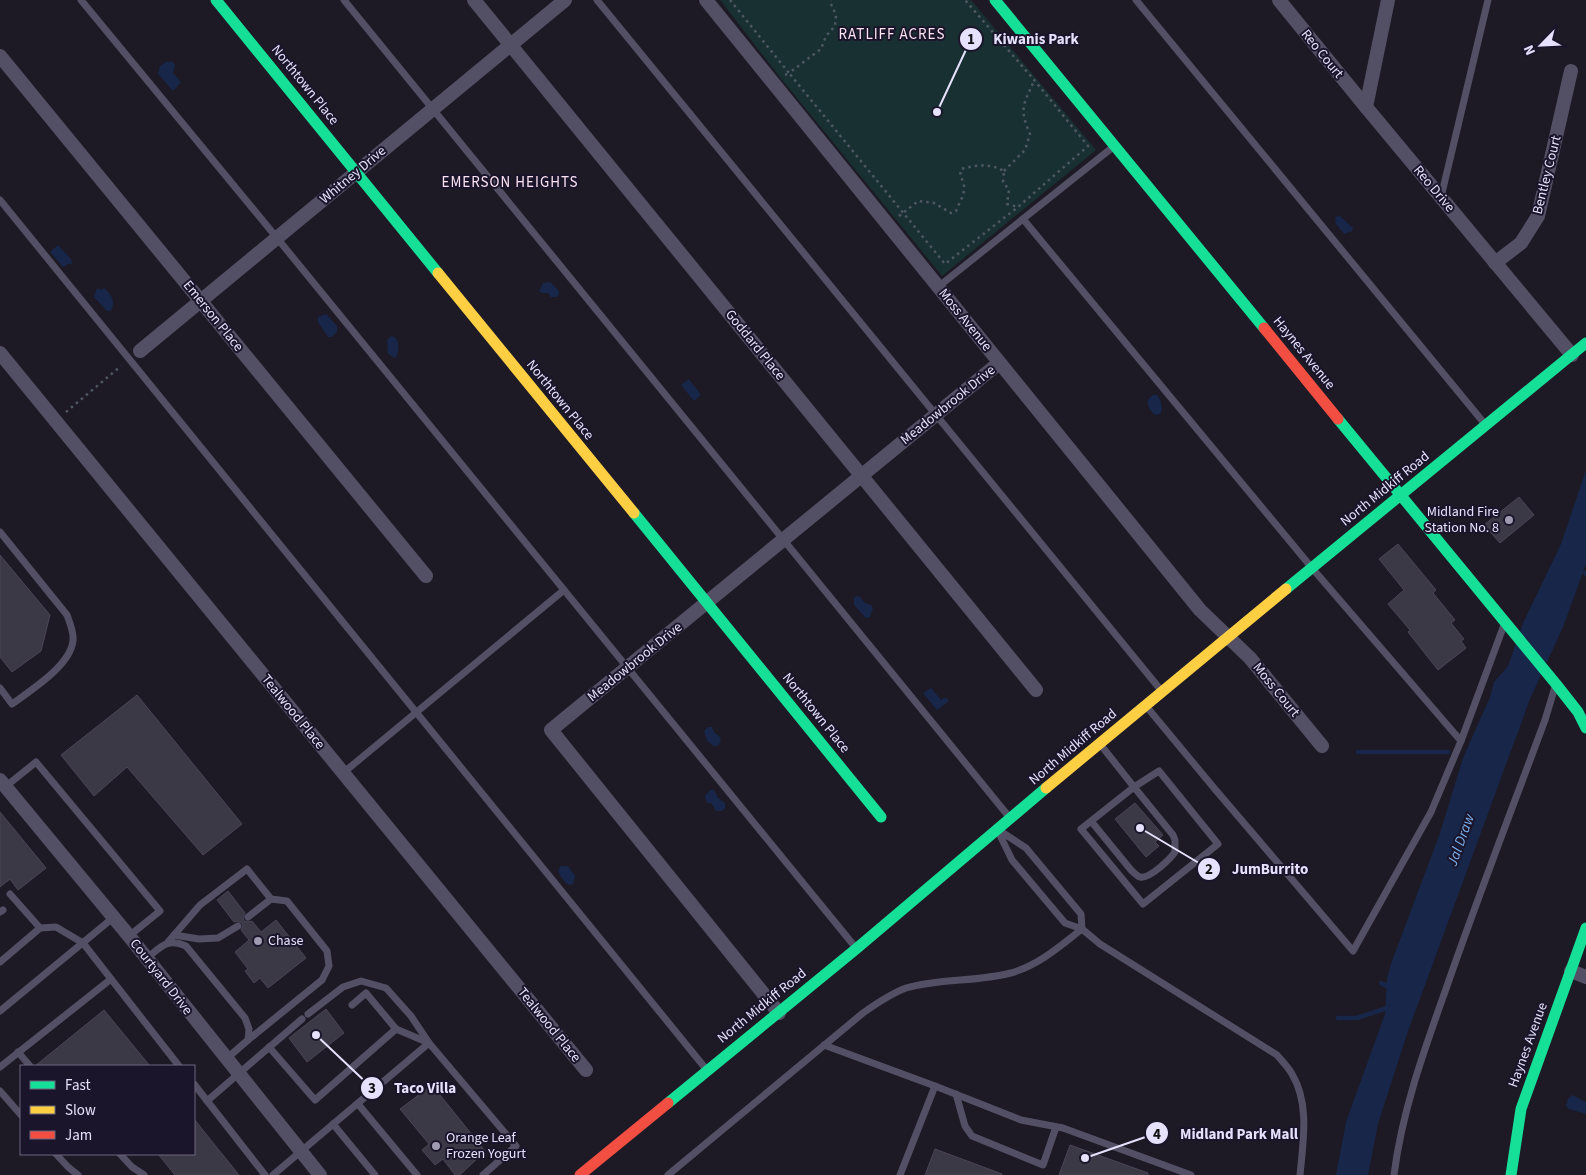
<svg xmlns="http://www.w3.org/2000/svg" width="1586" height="1175" font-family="'Source Sans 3',sans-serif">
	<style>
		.green { fill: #193032 }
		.water { fill: #172649 }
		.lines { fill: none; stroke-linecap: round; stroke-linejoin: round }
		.stream { stroke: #172649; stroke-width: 4.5 }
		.building { fill: #3c3946; stroke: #4a4557 }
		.path { stroke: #4e5764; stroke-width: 2.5; stroke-dasharray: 2.5 4; stroke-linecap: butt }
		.lane { stroke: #535065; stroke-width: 7 }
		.street { stroke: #535065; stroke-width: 14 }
		.fast { stroke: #16e098; stroke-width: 11 }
		.slow { stroke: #ffcf43; stroke-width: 11 }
		.jam { stroke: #f24e42; stroke-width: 11 }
		.poi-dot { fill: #a09bb1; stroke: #1a152a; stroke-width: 2 }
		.labels { text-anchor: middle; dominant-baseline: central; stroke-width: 4; stroke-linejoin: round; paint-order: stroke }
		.street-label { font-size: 14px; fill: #e6e1fc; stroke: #1a152a }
		.poi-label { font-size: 14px; fill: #e6e1fc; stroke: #1a152a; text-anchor: start }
		.neighbourhood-label { font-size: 15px; letter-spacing: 1px; fill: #fce3f1; stroke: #1a152a }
		.water-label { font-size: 15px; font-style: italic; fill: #7bb1f0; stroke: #1a152a }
		.leader { fill: none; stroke: #e6e1fc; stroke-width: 2 }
		.callout-dot { fill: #e6e1fc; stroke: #1a152a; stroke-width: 2 }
		.mark-label { font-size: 15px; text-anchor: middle; font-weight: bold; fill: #111 }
		.callout-label { font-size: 15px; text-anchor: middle; font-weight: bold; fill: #e6e1fc; stroke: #1a152a; stroke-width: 4; stroke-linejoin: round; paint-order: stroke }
	</style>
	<rect width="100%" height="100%" fill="#1d1a25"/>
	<polygon class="green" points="720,0 971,0 1096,150 942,276 779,76"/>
	<g class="water">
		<polygon points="172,61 175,65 173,73 181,82 174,90 172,90 158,74 160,66 166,62"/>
		<polygon points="1340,216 1353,228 1352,231 1344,234 1336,224 1335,217"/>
		<polygon points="58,245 71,259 72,264 68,264 63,267 51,253 51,251"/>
		<polygon points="550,282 558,290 559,294 557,297 551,297 548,293 542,293 539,291 543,283"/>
		<path d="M97,288L102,290L104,288C111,293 117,304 110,311H107L94,297Z"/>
		<polygon points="326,314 337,326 337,332 332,337 328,337 318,322 318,317"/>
		<path d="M391,336L395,337C400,343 399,353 395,358L388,354L387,340Z"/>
		<polygon points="689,379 701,395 694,401 681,385"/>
		<path d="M1153,395H1157C1161,399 1163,408 1161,413L1156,415C1152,413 1146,406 1148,400C1148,399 1152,396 1153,395Z"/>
		<polygon points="1586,470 1586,564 1563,627 1530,699 1407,1034 1378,1124 1368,1175 1336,1175 1346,1122 1385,1014 1387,978 1392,961 1440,833 1463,758 1490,697 1494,682 1508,666 1523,623 1561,544"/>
		<polygon points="859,596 865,603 871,605 873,608 870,617 866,618 854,605 854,597"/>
		<polygon points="931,688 941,700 946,697 949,701 937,710 923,693"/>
		<polygon points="708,727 712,727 714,732 721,738 719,745 715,747 707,741 704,731"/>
		<polygon points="710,790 714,790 718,798 725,803 725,808 722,811 716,811 711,803 707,803 705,796"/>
		<path d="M561,866H568L575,876L573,884L569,885C564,882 560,876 558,870Z"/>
		<polygon points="1572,1095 1586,1102 1586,1114 1569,1109 1566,1106 1568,1099"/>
	</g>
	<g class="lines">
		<g class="stream">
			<polyline points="1585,573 1586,574"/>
			<polyline points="1358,752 1448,752"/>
			<polyline points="1381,983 1390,988"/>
			<polyline points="1338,1018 1357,1018 1390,1007"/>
		</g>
	</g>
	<g class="building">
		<polygon points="1519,497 1534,515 1500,543 1484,525"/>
		<polygon points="1398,544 1436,590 1433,593 1455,620 1451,623 1464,639 1461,641 1466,648 1438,670 1408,632 1410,630 1388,604 1404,590 1379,559"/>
		<polygon points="0,555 50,615 41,651 12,672 0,657"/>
		<polygon points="137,695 242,824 203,855 127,767 94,796 61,755"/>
		<polygon points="1135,803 1163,835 1155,842 1159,846 1146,857 1115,819"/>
		<polygon points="0,812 46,868 18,890 10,879 0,887"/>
		<polygon points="228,891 245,913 243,917 244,921 248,922 252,921 261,932 276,920 306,958 268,988 260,978 254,983 245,971 248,969 235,952 249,940 241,930 243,926 242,923 238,921 234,922 217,900"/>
		<polygon points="326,1009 344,1033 307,1062 289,1038"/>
		<polygon points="104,1010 150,1066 35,1066"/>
		<polygon points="432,1085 485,1151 460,1175 455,1175 443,1159 435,1165 422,1150 429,1144 400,1109"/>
		<polygon points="194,1119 239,1175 175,1175 158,1154 194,1154"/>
		<polygon points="1070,1145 1148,1173 1148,1175 1059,1175"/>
		<polygon points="935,1149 1002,1174 1002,1175 925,1175"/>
	</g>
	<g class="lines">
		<g class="path">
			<polyline points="730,0 789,73 821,49 826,36 835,26 836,15 830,2 831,0"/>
			<polyline points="785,75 789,73 945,264 1018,207 1088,146 1035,81 965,0"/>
			<path d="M1004,171L1025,150L1030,134C1019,109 1023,105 1034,81"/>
			<path d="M899,216L918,201L934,203L951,213L956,211C959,203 965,195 964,186C963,179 959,176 961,169C976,165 990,163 1004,171L1003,182L1009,190L1007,204L1018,207"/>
			<polyline points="66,412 121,366"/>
		</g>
		<g class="lane">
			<polyline points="81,0 277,238 856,948"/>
			<polyline points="344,0 1010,818"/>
			<polyline points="597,0 1160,689"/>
			<polyline points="1136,0 1484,423"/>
			<polyline points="1441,197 1488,0"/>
			<polyline points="0,200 706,1069"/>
			<polyline points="1023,219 1312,568 1461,741 1504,625"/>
			<polyline points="938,287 1113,147"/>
			<path d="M0,532L67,615C70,623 74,632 73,641C70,666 31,690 12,704L0,688"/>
			<polyline points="1146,706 1214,788 1353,951 1431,812 1461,741"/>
			<polyline points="343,773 564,590"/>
			<polyline points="5,787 36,762 160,911 129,936"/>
			<path d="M1091,821L1131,870C1133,872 1137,876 1140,877C1150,879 1170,859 1175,852V840L1173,835L1134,787L1159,771L1218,844L1143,904L1081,829L1134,787L1100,744"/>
			<polygon points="997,829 1026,848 1081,914 1082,929 1065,923 1012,860"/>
			<polyline points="0,912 3,910"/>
			<polyline points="248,917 271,899"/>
			<polyline points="40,928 56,927 83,943 179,1066"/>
			<polyline points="174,935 199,939 218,938 238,926"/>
			<polyline points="168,942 200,905 247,869 271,899 287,901 327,951 329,966 322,980 248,1040"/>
			<path d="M147,958C162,946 167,938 186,946L245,1018L249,1029L248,1040L226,1059"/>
			<polyline points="0,962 40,928 10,894"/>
			<polyline points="352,1005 366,993 396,1029"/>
			<polyline points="0,1011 114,917"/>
			<polyline points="308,1014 343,987 361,981 386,988 411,1016 429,1043 516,1146 483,1175"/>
			<polyline points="824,1045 935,1086 1021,1120 1063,1128 1191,1175"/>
			<polyline points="269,1047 315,1100 396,1029 429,1043 273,1175"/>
			<polyline points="18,1052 30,1066"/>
			<polyline points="0,1067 111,979"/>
			<polyline points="194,1084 265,1175"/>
			<polyline points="0,1091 21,1115"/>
			<polyline points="956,1094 965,1126 972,1136 1043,1165 1056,1127"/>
			<polyline points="207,1101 302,1019"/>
			<polyline points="358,1104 417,1175"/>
			<polyline points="333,1124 375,1175"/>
			<polyline points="56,1154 68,1167 78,1175"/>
			<polyline points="120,1154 132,1167 144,1175"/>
			<path d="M668,1175L863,1013C877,1003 890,994 906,988C939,978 977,982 1011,973C1039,965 1060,946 1082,929L1100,944L1277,1055C1282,1061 1288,1067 1292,1074C1310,1104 1303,1142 1300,1175"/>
			<polyline points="900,1175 935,1086"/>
			<path d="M1394,1175C1402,1110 1425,1048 1447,986C1478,897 1512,809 1545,720L1555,687"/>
		</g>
		<g class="street">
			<polyline points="474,0 1036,690"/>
			<polyline points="706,0 1200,610 1250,658 1322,746"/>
			<polyline points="1279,0 1366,107"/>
			<polyline points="1388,0 1366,107 1572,355"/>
			<polyline points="0,56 426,576"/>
			<polyline points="1495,263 1521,243 1538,216 1571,71"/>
			<polyline points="140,351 565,0"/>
			<polyline points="0,353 586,1070"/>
			<polyline points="0,780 129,936 320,1175"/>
			<polyline points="1571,971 1586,977"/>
			<polyline points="779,1013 551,730 999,363"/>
		</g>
		<g class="fast">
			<polyline points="216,0 438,273"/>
			<polyline points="995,0 1264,328"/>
			<polyline points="1338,419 1556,684 1578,712 1586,728"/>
			<polyline points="634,513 881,817"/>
			<polyline points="1286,589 1586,343"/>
			<polyline points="668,1103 856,949 1046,788"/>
			<polyline points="1511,1175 1521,1109 1586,928"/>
		</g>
		<g class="slow">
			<polyline points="438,273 634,513"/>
			<polyline points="1046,788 1286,589"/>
		</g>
		<g class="jam">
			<polyline points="1264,328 1338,419"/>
			<polyline points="580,1175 668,1103"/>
		</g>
	</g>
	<g class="poi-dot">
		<circle cx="1509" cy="520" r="5"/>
		<circle cx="258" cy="941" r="5"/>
		<circle cx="436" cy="1146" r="5"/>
	</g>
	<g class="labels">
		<g class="street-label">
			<text transform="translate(1322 54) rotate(51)">Reo Court</text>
			<text transform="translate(305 85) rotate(51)">Northtown Place</text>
			<text transform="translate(353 175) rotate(-40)">Whitney Drive</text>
			<text transform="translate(1547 175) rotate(-76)">Bentley Court</text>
			<text transform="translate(1434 189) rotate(50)">Reo Drive</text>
			<text transform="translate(213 316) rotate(51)">Emerson Place</text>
			<text transform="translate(965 320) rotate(51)">Moss Avenue</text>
			<text transform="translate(755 345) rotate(51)">Goddard Place</text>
			<text transform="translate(1304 353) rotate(51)">Haynes Avenue</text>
			<text transform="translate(560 400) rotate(51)">Northtown Place</text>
			<text transform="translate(948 405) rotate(-39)">Meadowbrook Drive</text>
			<text transform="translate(1385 489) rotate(-39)">North Midkiff Road</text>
			<text transform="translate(635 662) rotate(-39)">Meadowbrook Drive</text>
			<text transform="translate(1276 690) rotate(51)">Moss Court</text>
			<text transform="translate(293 712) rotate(51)">Tealwood Place</text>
			<text transform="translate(816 713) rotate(51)">Northtown Place</text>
			<text transform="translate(1073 747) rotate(-40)">North Midkiff Road</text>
			<text transform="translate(161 977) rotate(52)">Courtyard Drive</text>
			<text transform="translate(762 1006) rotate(-39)">North Midkiff Road</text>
			<text transform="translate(549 1025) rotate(51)">Tealwood Place</text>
			<text transform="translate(1528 1045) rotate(-70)">Haynes Avenue</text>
		</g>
		<g class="poi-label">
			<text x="1499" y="512" text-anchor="end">Midland Fire<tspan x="1499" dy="16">Station No. 8</tspan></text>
			<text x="268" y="941">Chase</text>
			<text x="446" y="1138">Orange Leaf<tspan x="446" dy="16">Frozen Yogurt</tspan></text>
		</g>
		<g class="neighbourhood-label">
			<text x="892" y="34">RATLIFF ACRES</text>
			<text x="510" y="182">EMERSON HEIGHTS</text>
		</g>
		<g class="water-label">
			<text transform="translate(1461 840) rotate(-70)">Jal Draw</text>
		</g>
	</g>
	<path class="leader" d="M937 112L971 39M1140 828L1209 869M316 1035L372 1088M1085 1158L1157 1133"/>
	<g class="callout-dot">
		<circle cx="937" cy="112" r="5"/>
		<circle cx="1140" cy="828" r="5"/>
		<circle cx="316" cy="1035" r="5"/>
		<circle cx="1085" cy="1158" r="5"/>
		<circle cx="971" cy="39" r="12"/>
		<circle cx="1209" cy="869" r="12"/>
		<circle cx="372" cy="1088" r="12"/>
		<circle cx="1157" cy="1133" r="12"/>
	</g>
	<g class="mark-label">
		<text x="971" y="44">1</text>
		<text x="1209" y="874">2</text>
		<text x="372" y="1093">3</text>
		<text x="1157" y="1139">4</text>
	</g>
	<g class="callout-label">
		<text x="1036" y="44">Kiwanis Park</text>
		<text x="1270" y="874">JumBurrito</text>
		<text x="425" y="1093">Taco Villa</text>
		<text x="1239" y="1139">Midland Park Mall</text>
	</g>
	<rect x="20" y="1065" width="175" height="90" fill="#1a152a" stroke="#6c677e"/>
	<rect x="30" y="1081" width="25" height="8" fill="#16e098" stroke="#6c677e"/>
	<text x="65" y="1090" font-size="15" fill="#e6e1fc">Fast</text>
	<rect x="30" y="1106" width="25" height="8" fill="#ffcf43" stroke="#6c677e"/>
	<text x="65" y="1115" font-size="15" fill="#e6e1fc">Slow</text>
	<rect x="30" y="1131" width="25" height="8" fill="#f24e42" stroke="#6c677e"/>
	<text x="65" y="1140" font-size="15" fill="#e6e1fc">Jam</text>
	<g transform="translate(1541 45) rotate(246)" stroke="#1a152a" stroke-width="4" paint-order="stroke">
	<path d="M0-4L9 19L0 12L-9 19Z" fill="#e6e1fc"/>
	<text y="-8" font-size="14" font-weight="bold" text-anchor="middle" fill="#e6e1fc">N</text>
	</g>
</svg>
